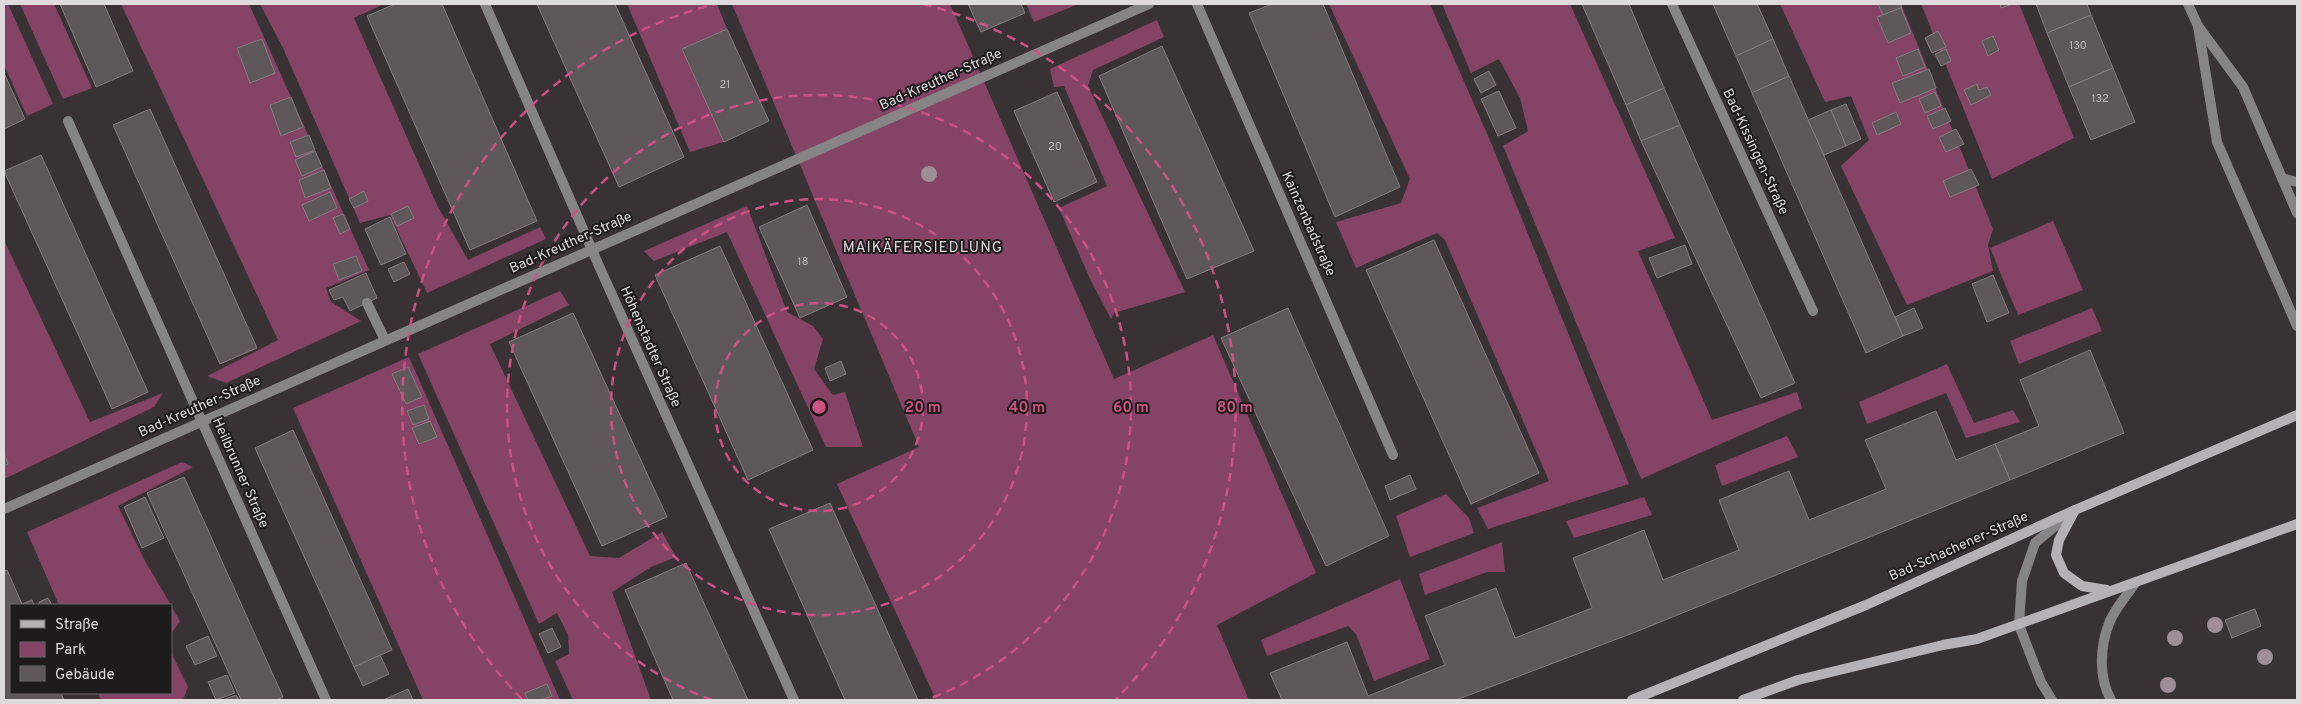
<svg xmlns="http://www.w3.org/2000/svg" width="2301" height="704" font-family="Overpass,sans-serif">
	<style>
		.green { fill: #854366 }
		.building { fill: #5e585a; stroke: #847d80 }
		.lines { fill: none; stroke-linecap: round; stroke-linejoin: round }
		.service { stroke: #878486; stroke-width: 10 }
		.minor { stroke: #878486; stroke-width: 10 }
		.tertiary { stroke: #878486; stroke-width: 10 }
		.secondary { stroke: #b6b1b4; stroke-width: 10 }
		.tree { fill: #9e8e96 }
		.ring { fill: none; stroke: #cb5282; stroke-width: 2.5; stroke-dasharray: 9 6 }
		.labels { text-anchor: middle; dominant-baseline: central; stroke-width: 4; stroke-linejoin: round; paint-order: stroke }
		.number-label { font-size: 11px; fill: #bfbabc }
		.street-label { font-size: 14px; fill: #dfdbdd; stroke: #1e1b1c }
		.neighbourhood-label { font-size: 15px; letter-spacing: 1px; fill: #dfdbdd; stroke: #1e1b1c }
		.centre { fill: #cb5282; stroke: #1e1b1c; stroke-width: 2.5 }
		.ring-label { font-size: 15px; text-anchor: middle; font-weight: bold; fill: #cb5282; stroke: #1e1b1c; stroke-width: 4; stroke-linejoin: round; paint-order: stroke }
	</style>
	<rect width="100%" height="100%" fill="#383235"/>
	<g class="green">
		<polygon points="4,4 8,4 53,104 27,116 4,65"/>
		<polygon points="20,4 54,4 92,88 63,99"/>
		<polygon points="121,4 249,4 369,270 326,288 331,302 361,321 226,383 207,376 278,340"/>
		<polygon points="260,4 384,4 354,18 437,205 468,260 540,227 546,239 427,293 390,215 360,223 283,48"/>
		<polygon points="627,4 717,4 727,29 682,49 724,142 690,152"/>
		<polygon points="732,4 950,4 1114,379 1213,335 1316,573 1217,625 1249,700 936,700 837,484 919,447"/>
		<polygon points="1026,4 1079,4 1034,22"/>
		<polygon points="1329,4 1430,4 1492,145 1629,484 1488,529 1477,508 1549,481 1445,240 1437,233 1356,268 1336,222 1401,203 1410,179"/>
		<polygon points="1442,4 1570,4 1675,238 1638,251 1712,420 1797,392 1802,408 1641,479 1503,146 1528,131 1520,98 1499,59 1471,73"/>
		<polygon points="1780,4 1901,4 1993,229 1988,245 1993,271 1907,305 1841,166 1869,140 1851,96 1825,102"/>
		<polygon points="1921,4 2019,4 2074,138 1992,179"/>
		<polygon points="1157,20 1164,37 1093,70 1088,86 1185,292 1114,313 1111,319 1090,279 1059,208 1107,186 1064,86 1054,87 1050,69"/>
		<polygon points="747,206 787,312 813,326 823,339 814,369 833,395 845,392 863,447 826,447 727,232 654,261 644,251"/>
		<polygon points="2053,221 2083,290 2018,315 1990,248"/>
		<polygon points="4,240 90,422 163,393 154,407 4,479"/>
		<polygon points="560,291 569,305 490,344 590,556 619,558 662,532 676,557 651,567 612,592 651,700 573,700 555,661 569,654 568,635 557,613 539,624 418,354"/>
		<polygon points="2092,308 2102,331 2019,364 2010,341"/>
		<polygon points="409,357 560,700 423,700 293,408"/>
		<polygon points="1947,364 1974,423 2013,410 2020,422 1966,438 1946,393 1867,424 1859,402"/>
		<polygon points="1787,436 1798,457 1722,486 1715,465"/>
		<polygon points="182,462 193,467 118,506 145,561 171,605 59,605 27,532"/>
		<polygon points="1446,494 1469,518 1474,533 1410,557 1396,516"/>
		<polygon points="1644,497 1652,515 1574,538 1566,521"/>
		<polygon points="1502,542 1505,572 1487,572 1425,595 1419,574"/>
		<polygon points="1400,579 1430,659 1374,681 1356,634 1348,626 1267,656 1261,640"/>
		<polygon points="171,606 180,621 171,634"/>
		<polygon points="171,652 188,687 183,700 101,700 98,693 171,693"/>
	</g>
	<g class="building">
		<polygon points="60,4 104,4 133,71 96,87"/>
		<polygon points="395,4 442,4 537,221 470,250 367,16"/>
		<polygon points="537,4 615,4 684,157 619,187"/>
		<polygon points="968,4 1021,4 1025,13 981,32"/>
		<polygon points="1272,4 1323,4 1400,187 1335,217 1249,13"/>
		<polygon points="1582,4 1629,4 1664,88 1626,105"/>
		<polygon points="1713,4 1757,4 1773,39 1736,56"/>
		<polygon points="1878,4 1900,4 1902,7 1883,15"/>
		<polygon points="2000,4 2012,4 2001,8"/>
		<polygon points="2036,4 2087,4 2091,15 2047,33"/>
		<polygon points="1901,8 1911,33 1888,43 1877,17"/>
		<polygon points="2091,15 2113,68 2069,87 2047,33"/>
		<polygon points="727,29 769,121 724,142 682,49"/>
		<polygon points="1938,31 1946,47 1932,53 1925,38"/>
		<polygon points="1993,36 1999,50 1988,56 1982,41"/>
		<polygon points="262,39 275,73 250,83 237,48"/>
		<polygon points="1773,39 1789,76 1752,93 1736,56"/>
		<polygon points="1162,46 1254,251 1187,279 1099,76"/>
		<polygon points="1918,49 1925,67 1903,76 1896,58"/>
		<polygon points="1946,49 1951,61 1941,66 1935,54"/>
		<polygon points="2113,68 2135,122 2091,140 2069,87"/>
		<polygon points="1929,69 1936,88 1900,103 1892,83"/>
		<polygon points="1489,71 1496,85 1481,93 1474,79"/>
		<polygon points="4,73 25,119 4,129"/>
		<polygon points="1789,76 1903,336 1866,353 1752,93"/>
		<polygon points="1977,84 1979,90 1987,87 1991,95 1971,105 1964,90"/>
		<polygon points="1664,88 1680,125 1641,141 1626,105"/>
		<polygon points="1499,91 1516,128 1498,136 1481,99"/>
		<polygon points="1057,92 1097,182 1054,202 1014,111"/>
		<polygon points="1935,92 1941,106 1925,113 1919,99"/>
		<polygon points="291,97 303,127 281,136 270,105"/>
		<polygon points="1846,104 1861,139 1846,146 1831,110"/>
		<polygon points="1945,108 1951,121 1933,129 1927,116"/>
		<polygon points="150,109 257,348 220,364 113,125"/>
		<polygon points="1831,110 1846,146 1824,155 1808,120"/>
		<polygon points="1896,112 1901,124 1877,135 1872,123"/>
		<polygon points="1680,125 1795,383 1761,398 1641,141"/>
		<polygon points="1956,129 1964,144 1946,152 1939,137"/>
		<polygon points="309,135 315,150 296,157 290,142"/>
		<polygon points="315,151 322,167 302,176 295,160"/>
		<polygon points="41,155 148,392 112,409 4,171"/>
		<polygon points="1971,169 1979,185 1950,197 1943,181"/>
		<polygon points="324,170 331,188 305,198 299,180"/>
		<polygon points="364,191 368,201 354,208 349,199"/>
		<polygon points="330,192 337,208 309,221 302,205"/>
		<polygon points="807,205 847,297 800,318 759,227"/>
		<polygon points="408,206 414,218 397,226 391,214"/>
		<polygon points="343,214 350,229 340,234 333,218"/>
		<polygon points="390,217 406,254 381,265 365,229"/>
		<polygon points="1434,240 1539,473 1471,504 1366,270"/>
		<polygon points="1685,245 1692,264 1657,278 1649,258"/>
		<polygon points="720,246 813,450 748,480 655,275"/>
		<polygon points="356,256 362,271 339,280 333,264"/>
		<polygon points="404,262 410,274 394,282 388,269"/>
		<polygon points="366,273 377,298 350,311 343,297 334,300 329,290"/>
		<polygon points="1993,275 2009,313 1987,322 1972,284"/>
		<polygon points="1288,308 1389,536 1326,566 1221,338"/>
		<polygon points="1914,308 1923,328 1903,336 1895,317"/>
		<polygon points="573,313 667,517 602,546 509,342"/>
		<polygon points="2090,350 2124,433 2010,480 1995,444 2039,426 2020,380"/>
		<polygon points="841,361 846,374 830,381 825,368"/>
		<polygon points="408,367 422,397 406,404 392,374"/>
		<polygon points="424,405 429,419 413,425 407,411"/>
		<polygon points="1936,411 1956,460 1995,444 2010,480 1638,631 1456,700 1282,700 1270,673 1347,642 1368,696 1445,665 1425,616 1496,588 1515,638 1592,608 1573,558 1644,530 1663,580 1739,550 1719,500 1789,471 1809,520 1886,489 1865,440"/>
		<polygon points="430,421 437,437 419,444 412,428"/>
		<polygon points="293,430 392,650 354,667 255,448"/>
		<polygon points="4,453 8,464 4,466"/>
		<polygon points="1410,475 1416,489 1390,500 1385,486"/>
		<polygon points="184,477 283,697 277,700 241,700 147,493"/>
		<polygon points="145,497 164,538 142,548 124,507"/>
		<polygon points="830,503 918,700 845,700 769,529"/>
		<polygon points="686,563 703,601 748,700 673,700 625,590"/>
		<polygon points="7,570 22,604 32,600 34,605 11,605 11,693 61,693 64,700 4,700 4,571"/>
		<polygon points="48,598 52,605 40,605 39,602"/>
		<polygon points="2255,609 2261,626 2232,638 2225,620"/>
		<polygon points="552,628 561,647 548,653 539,634"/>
		<polygon points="208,636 217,656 195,665 186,646"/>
		<polygon points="380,655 389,674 363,686 354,667"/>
		<polygon points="227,675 235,693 216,700 208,682"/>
		<polygon points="547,684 552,696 541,700 528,700 525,693"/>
		<polygon points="408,689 413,700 383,700"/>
		<polygon points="236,695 239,700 223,700"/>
	</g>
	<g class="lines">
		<g class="service">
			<polyline points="2282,178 2297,182"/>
			<polyline points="367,303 385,340"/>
		</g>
		<g class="minor">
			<polyline points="485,4 599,266 794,700"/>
			<polyline points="1197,4 1393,455"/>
			<polyline points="1672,4 1813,311"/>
			<polyline points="68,121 326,700"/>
			<polyline points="4,509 1149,4"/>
		</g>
		<g class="tertiary">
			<polyline points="2188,4 2198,26 2243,87 2297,213"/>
			<polyline points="2198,26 2217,142 2297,326"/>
			<polyline points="2052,700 2041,682 2019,625 2022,581 2035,543 2070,514"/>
			<path d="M2111,700C2098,677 2100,645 2110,621C2116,607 2128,594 2136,582"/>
		</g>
		<g class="secondary">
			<polyline points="2075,510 2059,540 2056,555 2064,573 2082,586 2107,590"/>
			<polyline points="1632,700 1866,605 2075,510 2297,415"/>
			<polyline points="1743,700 1798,680 1943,645 1977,639 2297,524"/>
		</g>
	</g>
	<g class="tree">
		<circle cx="929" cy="174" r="8"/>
		<circle cx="2215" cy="625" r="8"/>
		<circle cx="2175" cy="638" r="8"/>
		<circle cx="2265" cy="657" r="8"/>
		<circle cx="2168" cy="685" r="8"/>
	</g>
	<g class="ring">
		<circle cx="819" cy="407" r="104"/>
		<circle cx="819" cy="407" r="208"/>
		<path d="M712 700A312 312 0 1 1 926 700"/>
		<path d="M522 699A416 416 0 0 1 715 4M923 4A416 416 0 0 1 1116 699"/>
	</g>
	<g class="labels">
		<g class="number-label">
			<text x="2078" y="46">130</text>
			<text x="725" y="85">21</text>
			<text x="2100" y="99">132</text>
			<text x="1055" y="147">20</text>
			<text x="803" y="262">18</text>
		</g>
		<g class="street-label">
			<text transform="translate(941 80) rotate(-24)">Bad-Kreuther-Straße</text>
			<text transform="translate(1755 152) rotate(65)">Bad-Kissingen-Straße</text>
			<text transform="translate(1308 224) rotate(66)">Kainzenbadstraße</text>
			<text transform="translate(571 243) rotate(-24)">Bad-Kreuther-Straße</text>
			<text transform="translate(650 347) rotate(66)">Höhenstadter Straße</text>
			<text transform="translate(200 407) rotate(-24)">Bad-Kreuther-Straße</text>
			<text transform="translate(240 473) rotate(66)">Heilbrunner Straße</text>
			<text transform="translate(1959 547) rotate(-24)">Bad-Schachener-Straße</text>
		</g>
		<g class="neighbourhood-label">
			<text x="923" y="248">MAIKÄFERSIEDLUNG</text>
		</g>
	</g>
	<circle cx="819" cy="407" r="8" class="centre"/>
	<g class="ring-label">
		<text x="923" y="412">20 m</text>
		<text x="1027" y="412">40 m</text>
		<text x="1131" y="412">60 m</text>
		<text x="1235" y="412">80 m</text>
	</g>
	<rect width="2301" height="704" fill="none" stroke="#dfdbdd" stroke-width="10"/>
	<rect x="10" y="604" width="162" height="90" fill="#1e1b1c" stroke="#6b6869"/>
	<rect x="20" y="620" width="25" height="8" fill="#b6b1b4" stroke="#6b6869"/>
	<text x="55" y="629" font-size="15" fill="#dfdbdd">Straße</text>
	<rect x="20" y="642" width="25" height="15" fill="#854366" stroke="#6b6869"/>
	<text x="55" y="654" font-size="15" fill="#dfdbdd">Park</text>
	<rect x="20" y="666" width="25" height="15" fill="#5e585a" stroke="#6b6869"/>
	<text x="55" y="679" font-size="15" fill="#dfdbdd">Gebäude</text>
</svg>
